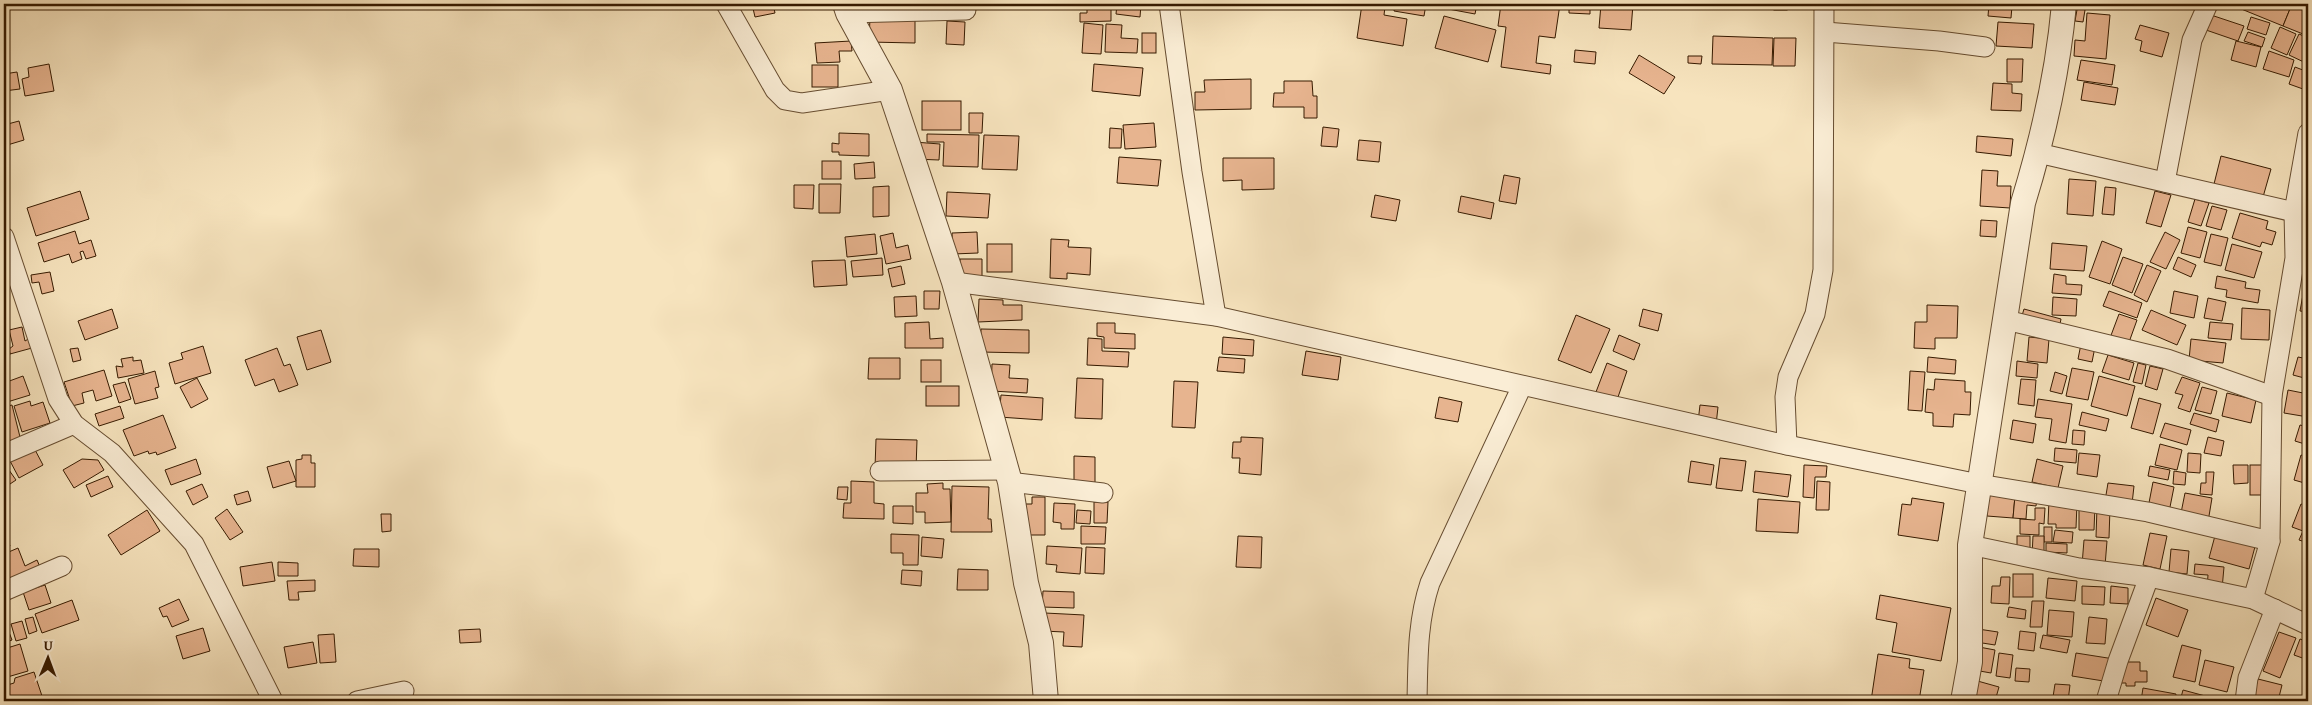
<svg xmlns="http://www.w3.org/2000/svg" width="2312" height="705" font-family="'Gentium Book Plus',serif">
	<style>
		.building { fill: #e7b48f; stroke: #361a00 }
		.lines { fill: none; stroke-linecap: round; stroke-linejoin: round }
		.minor-casing { stroke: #664c30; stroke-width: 21 }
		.tertiary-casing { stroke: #664c30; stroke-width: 26 }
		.minor { stroke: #faedd5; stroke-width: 19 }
		.tertiary { stroke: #faedd5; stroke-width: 24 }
	</style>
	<rect width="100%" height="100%" fill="#f7e4be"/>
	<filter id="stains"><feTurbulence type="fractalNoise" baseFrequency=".004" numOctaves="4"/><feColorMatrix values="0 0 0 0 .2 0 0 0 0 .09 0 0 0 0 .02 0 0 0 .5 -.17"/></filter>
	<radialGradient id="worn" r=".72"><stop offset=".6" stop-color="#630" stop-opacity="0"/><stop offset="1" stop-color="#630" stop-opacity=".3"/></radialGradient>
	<g class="building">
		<polygon points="752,4 773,4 775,13 755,17"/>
		<polygon points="787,4 804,4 804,5 787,7"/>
		<polygon points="807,4 828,4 828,7 808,9"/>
		<polygon points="973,4 1000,4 1000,9 973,8"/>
		<polygon points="1087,4 1111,4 1111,21 1080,22 1080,13 1087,13"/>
		<polygon points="1117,4 1141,4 1140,17 1116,14"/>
		<polygon points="1362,4 1385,7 1384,15 1407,19 1403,46 1357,38"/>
		<polygon points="1395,4 1426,4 1424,16 1394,11"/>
		<polygon points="1444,4 1477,4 1475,14 1443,8"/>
		<polygon points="1501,4 1560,4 1555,38 1539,36 1536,63 1551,65 1550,74 1501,67 1506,27 1498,26"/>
		<polygon points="1569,4 1590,4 1590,14 1569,13"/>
		<polygon points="1601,4 1633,4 1631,30 1599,28"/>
		<rect x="1774" y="4" width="13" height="6"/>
		<polygon points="1989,4 2005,4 2005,6 2012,6 2011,18 1988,16"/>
		<polygon points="2078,4 2086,4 2083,22 2075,21"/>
		<polygon points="2229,4 2292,4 2283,26"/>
		<polygon points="2292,4 2308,4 2308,36 2283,26"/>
		<polygon points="2087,13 2110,15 2106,59 2074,56 2075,40 2085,41"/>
		<polygon points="2211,15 2244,26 2238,41 2206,30"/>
		<polygon points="1444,16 1496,30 1488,62 1435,48"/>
		<polygon points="870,17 915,17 915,43 869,42"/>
		<polygon points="2251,17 2270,23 2266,35 2247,29"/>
		<polygon points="947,21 965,22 964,45 946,44"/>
		<polygon points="1998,22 2034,24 2032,48 1996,46"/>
		<polygon points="1084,23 1103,25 1101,54 1082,53"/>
		<polygon points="1106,24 1122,25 1121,38 1138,39 1137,53 1105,52"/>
		<polygon points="2140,25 2169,33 2162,57 2140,51 2142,41 2135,39"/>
		<polygon points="2280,27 2296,34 2287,55 2271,48"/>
		<polygon points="2248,32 2265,38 2262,47 2244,41"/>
		<rect x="1142" y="33" width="14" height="20"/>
		<polygon points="2299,34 2308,38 2308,64 2289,55"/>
		<polygon points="1713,36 1773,38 1772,65 1712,64"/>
		<polygon points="1774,38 1796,38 1795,66 1773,66"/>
		<polygon points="851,41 852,51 839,51 840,62 817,63 815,43"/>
		<polygon points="2236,41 2261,47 2256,67 2231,60"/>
		<polygon points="1575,50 1596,52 1595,64 1574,62"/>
		<polygon points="2269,51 2294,60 2289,77 2263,69"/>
		<polygon points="1639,55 1675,77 1664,94 1629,73"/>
		<polygon points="1688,56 1702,56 1701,64 1688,63"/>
		<polygon points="2007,59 2023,59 2022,82 2007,82"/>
		<polygon points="2081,60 2115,65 2112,85 2077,80"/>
		<polygon points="49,64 54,91 25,96 22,79 29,77 28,68"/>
		<polygon points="1094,64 1143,68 1140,96 1092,91"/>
		<rect x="812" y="65" width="26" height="22"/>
		<polygon points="2295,67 2308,72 2303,89 2289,84"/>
		<polygon points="17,72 20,89 4,91 4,74"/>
		<polygon points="1251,79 1251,109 1195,110 1195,92 1205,92 1204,80"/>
		<polygon points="1284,81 1312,81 1313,96 1317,96 1317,118 1304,118 1304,107 1273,107 1274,93 1284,93"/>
		<polygon points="2084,82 2118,88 2115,105 2081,100"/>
		<polygon points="1993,83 2012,84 2012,93 2022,94 2021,111 1991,110"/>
		<rect x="922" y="101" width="39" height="29"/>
		<polygon points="969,113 983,113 982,133 969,133"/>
		<polygon points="19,121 24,140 4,146 4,125"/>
		<polygon points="1154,123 1156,147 1125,149 1123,125"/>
		<polygon points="1323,127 1339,129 1337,147 1321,146"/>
		<polygon points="1110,128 1122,129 1121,148 1109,148"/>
		<polygon points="839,133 869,134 869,156 839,155 839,152 832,152 832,143 839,144"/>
		<polygon points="927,134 979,135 978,167 943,166 944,142 927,142"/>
		<polygon points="984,135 1019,136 1017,170 982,169"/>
		<polygon points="1977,136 2013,139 2011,156 1976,152"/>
		<polygon points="1359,140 1381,142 1379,162 1357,160"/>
		<polygon points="914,142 940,144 939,160 914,159"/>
		<polygon points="2221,156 2271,169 2263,197 2214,184"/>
		<polygon points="1119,157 1161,160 1158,186 1117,183"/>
		<polygon points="1223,158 1274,158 1274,189 1242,190 1242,180 1223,181"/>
		<rect x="822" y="161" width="19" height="18"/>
		<polygon points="874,162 875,178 855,179 854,164"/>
		<polygon points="1982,170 1998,171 1997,186 2011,186 2010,208 1980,206"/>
		<polygon points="1504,175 1520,178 1516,204 1499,201"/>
		<polygon points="2069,179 2096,181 2093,216 2067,214"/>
		<polygon points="819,184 841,184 840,213 819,213"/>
		<polygon points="794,185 814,185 813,209 794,208"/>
		<polygon points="889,186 889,216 873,217 873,187"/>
		<polygon points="2105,187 2116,188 2114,215 2102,214"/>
		<polygon points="80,191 89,219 36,236 27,208"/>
		<polygon points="2155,191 2171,195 2161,227 2146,223"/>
		<polygon points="947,192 990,194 988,218 946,216"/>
		<polygon points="1375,195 1400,200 1396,221 1371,217"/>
		<polygon points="1461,196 1494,203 1491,219 1458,212"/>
		<polygon points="2195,199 2209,203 2201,226 2188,222"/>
		<polygon points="2212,206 2227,210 2221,230 2206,226"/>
		<polygon points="2240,213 2268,221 2266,229 2276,232 2272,245 2262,242 2260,247 2232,238"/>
		<polygon points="1981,220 1997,221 1996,237 1980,236"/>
		<polygon points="2306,222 2308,222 2308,246 2304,246"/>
		<polygon points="2188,227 2207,232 2200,258 2181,253"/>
		<polygon points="75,231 79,244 91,240 96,256 86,259 83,251 80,252 82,259 72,263 69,254 44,262 38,243"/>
		<polygon points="977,232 978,253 953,254 952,233"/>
		<polygon points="2165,232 2180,240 2166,269 2150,262"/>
		<polygon points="893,233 896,248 908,245 911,259 886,264 880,236"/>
		<polygon points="875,234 877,254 847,257 845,237"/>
		<polygon points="2211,234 2228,238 2221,266 2204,262"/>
		<polygon points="1051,239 1069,240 1068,247 1091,248 1090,275 1067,273 1067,279 1050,278"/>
		<polygon points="2102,241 2122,249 2110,284 2089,277"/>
		<polygon points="2052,243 2087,246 2084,271 2050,269"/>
		<rect x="987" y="244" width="25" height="28"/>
		<polygon points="2232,244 2262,252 2254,278 2225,270"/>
		<polygon points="2123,257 2143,264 2132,293 2112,285"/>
		<polygon points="2178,257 2196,265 2191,277 2173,269"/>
		<polygon points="882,258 883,275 853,277 851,261"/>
		<polygon points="960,259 982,259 982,278 960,277"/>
		<polygon points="845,260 847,285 814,287 812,261"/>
		<polygon points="2147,265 2161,271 2147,302 2134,295"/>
		<polygon points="901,266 905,284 892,287 888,269"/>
		<polygon points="50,272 54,291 42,294 39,282 32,283 31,275"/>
		<polygon points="2054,274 2066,276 2066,284 2082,285 2081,295 2052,293"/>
		<polygon points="2217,276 2246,282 2245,288 2260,290 2258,303 2226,297 2227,290 2215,288"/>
		<polygon points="2304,289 2308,290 2308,312 2300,311"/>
		<polygon points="924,291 940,291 939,309 924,309"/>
		<polygon points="2109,291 2142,303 2137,318 2103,306"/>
		<polygon points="2174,291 2198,296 2194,318 2170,313"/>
		<polygon points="916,296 917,316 895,317 894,297"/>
		<polygon points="2053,297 2077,299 2076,316 2052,315"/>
		<polygon points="2208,298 2226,302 2222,321 2204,318"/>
		<polygon points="979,299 1003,300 1003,305 1022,305 1022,320 978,322"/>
		<polygon points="1927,305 1958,306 1957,338 1935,338 1935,349 1914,348 1915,322 1927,322"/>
		<polygon points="2242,308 2270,310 2269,340 2241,339"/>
		<polygon points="112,309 118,328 85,340 78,321"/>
		<polygon points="1643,309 1662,314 1658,331 1639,326"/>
		<polygon points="2024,309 2061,319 2059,329 2021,319"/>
		<polygon points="2151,310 2186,325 2177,345 2142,330"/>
		<polygon points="2119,314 2137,320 2128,345 2110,338"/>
		<polygon points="1576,315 1610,329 1591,373 1558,360"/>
		<polygon points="929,322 930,339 943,338 943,348 905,348 905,323"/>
		<polygon points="2210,322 2233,324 2231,340 2208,338"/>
		<polygon points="1097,323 1115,323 1115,333 1135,334 1135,349 1104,348 1104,337 1097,336"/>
		<polygon points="22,327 25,341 30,338 32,348 10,354 9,349 13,346 9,330"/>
		<polygon points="981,329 1029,330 1029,353 980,352"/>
		<polygon points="321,330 331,362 307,370 297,337"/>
		<polygon points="1619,335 1640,344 1634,360 1613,351"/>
		<polygon points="1223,337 1254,340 1253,356 1222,354"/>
		<polygon points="2029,337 2049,339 2047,363 2027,361"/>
		<polygon points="1088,338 1102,339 1102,351 1129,352 1128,367 1087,365"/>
		<polygon points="2191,339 2226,343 2223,363 2189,360"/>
		<polygon points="2081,344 2095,347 2092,362 2078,359"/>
		<polygon points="203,346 211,373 175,384 169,363 183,359 181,353"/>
		<polygon points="78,348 81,360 73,362 70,349"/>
		<polygon points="277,348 284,366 290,364 298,385 279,392 274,379 255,386 245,360"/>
		<polygon points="1306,351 1341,357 1338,380 1302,375"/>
		<polygon points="2108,355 2134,363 2129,380 2102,372"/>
		<polygon points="133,357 133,361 141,360 144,373 118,378 116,366 123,367 121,359"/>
		<polygon points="1219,357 1245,359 1244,373 1217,371"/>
		<polygon points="1928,357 1956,360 1955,374 1927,372"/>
		<polygon points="2298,357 2308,359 2308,379 2293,375"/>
		<polygon points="869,358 900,358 900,379 868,379"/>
		<rect x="921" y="360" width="20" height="22"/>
		<polygon points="2017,361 2038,364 2037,378 2016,376"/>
		<polygon points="1607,363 1627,371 1617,400 1596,392"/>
		<polygon points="2138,363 2146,365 2142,384 2133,382"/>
		<polygon points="992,364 1010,365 1009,378 1028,379 1027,393 991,391"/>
		<polygon points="2150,366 2163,369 2157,390 2145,386"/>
		<polygon points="2072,368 2094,372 2088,400 2066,396"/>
		<polygon points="104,370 112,396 96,401 93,390 82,393 84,403 72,406 64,382"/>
		<polygon points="155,371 159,387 155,388 158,398 135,404 128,379"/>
		<polygon points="1910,371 1925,372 1922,411 1908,410"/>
		<polygon points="2055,372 2067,376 2062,394 2050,391"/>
		<polygon points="23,376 30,395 4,403 4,383"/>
		<polygon points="2099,376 2135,386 2127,416 2091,406"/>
		<polygon points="2182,377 2200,383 2190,412 2178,408 2183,395 2175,393"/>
		<polygon points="197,378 208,399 191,408 180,387"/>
		<polygon points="1077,378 1103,379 1102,419 1075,418"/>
		<polygon points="1935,379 1965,381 1965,392 1971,392 1970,415 1954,414 1953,427 1933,426 1933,413 1925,412 1927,389 1934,390"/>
		<polygon points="2021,379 2036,380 2034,406 2018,404"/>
		<polygon points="1174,381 1198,382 1195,428 1172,427"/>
		<polygon points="125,382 131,399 119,403 113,385"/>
		<rect x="926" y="386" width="33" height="20"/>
		<polygon points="2202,387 2217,391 2211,414 2195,410"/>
		<polygon points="2288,390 2308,394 2308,417 2284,413"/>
		<polygon points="2227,393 2256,400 2251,423 2222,416"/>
		<polygon points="1001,395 1043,398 1042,420 999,417"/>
		<polygon points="1439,397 1462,402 1458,422 1435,418"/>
		<polygon points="2139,398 2161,404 2153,434 2131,428"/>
		<polygon points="2038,399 2072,404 2066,443 2049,440 2052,419 2035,417"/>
		<polygon points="30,401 31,406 43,402 50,423 22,432 14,406"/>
		<polygon points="12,405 21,441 4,445 4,407"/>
		<polygon points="1700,405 1718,407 1716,425 1698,422"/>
		<polygon points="120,406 124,418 99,426 95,414"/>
		<polygon points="2082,412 2109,419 2106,431 2079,425"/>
		<polygon points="2194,413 2219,420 2216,432 2190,424"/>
		<polygon points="163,415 176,448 157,455 156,452 149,454 148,451 134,456 123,430"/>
		<polygon points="2013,420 2036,424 2033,443 2010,439"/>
		<polygon points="2165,423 2191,430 2187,445 2160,437"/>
		<polygon points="2300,425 2308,427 2308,445 2295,441"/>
		<polygon points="2073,430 2085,431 2084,445 2072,444"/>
		<polygon points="1241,437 1263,438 1261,475 1239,473 1240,458 1232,458 1233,442 1241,442"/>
		<polygon points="2208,437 2224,441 2221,456 2204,453"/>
		<polygon points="876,439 917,440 916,469 875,468"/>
		<polygon points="2160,444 2182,450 2177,470 2155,465"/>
		<polygon points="33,446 43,465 19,478 9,459"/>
		<polygon points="2055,448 2077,450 2076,463 2054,461"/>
		<polygon points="2079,453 2100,455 2097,477 2077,474"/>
		<polygon points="2188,453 2201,454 2200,473 2187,472"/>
		<polygon points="302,455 311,455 311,463 315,463 315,487 296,487 296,460 302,459"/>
		<polygon points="2301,455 2308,457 2308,484 2294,480"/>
		<polygon points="1074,456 1095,457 1095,484 1074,484"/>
		<polygon points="1720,458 1746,461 1742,491 1716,488"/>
		<polygon points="82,459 98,460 104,470 74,488 63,470"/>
		<polygon points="196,459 201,474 171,485 165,470"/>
		<polygon points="2037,459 2063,466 2058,488 2032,482"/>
		<polygon points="289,461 296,481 273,488 267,467"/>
		<polygon points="1691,461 1714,465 1711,485 1688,482"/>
		<polygon points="4,463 16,480 4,488"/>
		<polygon points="1804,465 1827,466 1826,477 1815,477 1814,498 1803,497"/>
		<polygon points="2233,465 2248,465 2248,483 2234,484"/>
		<rect x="2250" y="465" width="17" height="30"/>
		<polygon points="2150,466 2170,470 2168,480 2148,476"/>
		<polygon points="1755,471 1791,475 1788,497 1753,492"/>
		<polygon points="2174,471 2186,473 2185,485 2173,484"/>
		<polygon points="2206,472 2214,472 2212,495 2200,494 2201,483 2206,483"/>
		<polygon points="108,476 113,487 91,497 86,485"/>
		<polygon points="851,481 874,482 874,503 884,504 884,519 843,518 844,503 851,503"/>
		<polygon points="1817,481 1830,482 1829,510 1816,510"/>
		<polygon points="2153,482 2174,487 2169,512 2148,508"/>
		<polygon points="943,483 943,489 950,489 951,522 925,523 925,512 916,512 916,493 928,493 927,484"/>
		<polygon points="2108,483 2134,486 2132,504 2105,501"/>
		<polygon points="202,484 208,497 193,505 186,491"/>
		<polygon points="952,486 989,487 988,519 991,519 992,532 951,532"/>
		<polygon points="838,487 848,487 847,500 837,499"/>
		<polygon points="248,491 251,501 237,505 234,495"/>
		<polygon points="2185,493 2212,498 2208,522 2181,513"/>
		<polygon points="1989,494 2015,496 2013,518 1987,516"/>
		<polygon points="2015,496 2037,499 2036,506 2027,505 2026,519 2013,518"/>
		<polygon points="1032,497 1045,497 1045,535 1020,535 1020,504 1032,504"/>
		<polygon points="1912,498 1944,503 1938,541 1898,535 1902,504 1911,505"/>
		<polygon points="1758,499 1800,502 1798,533 1756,531"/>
		<polygon points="2049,500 2077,503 2076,528 2056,528 2056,524 2048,524"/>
		<polygon points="1094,502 1108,502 1107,523 1094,523"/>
		<polygon points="1054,503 1075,504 1074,529 1061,529 1061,523 1053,522"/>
		<polygon points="2301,504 2308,506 2308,543 2299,540 2303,531 2292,527"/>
		<polygon points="893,506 913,506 913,524 893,523"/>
		<polygon points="2079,506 2095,506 2094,530 2079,530"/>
		<polygon points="2097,507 2110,508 2109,538 2096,537"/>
		<polygon points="2035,508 2045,508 2044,524 2039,523 2039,535 2020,534 2020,519 2035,520"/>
		<polygon points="227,509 243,532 230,540 215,518"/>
		<polygon points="147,510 160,531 121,555 108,535"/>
		<polygon points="1077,510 1091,511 1090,524 1076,523"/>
		<polygon points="381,514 391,514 391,531 382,532"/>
		<polygon points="1081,526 1106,527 1105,544 1081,544"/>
		<rect x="2044" y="527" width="8" height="15"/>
		<polygon points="2055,530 2073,532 2072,543 2053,542"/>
		<polygon points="4,532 10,546 4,548"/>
		<polygon points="2216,532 2256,543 2249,569 2209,558"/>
		<polygon points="2150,533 2167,536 2160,569 2143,565"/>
		<polygon points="891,534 919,535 918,565 903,565 903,553 891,553"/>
		<polygon points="1238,536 1262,537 1261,568 1236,567"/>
		<rect x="2017" y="536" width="13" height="15"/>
		<polygon points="2033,536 2044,536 2044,555 2032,556"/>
		<polygon points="922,537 944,539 942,558 921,556"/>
		<polygon points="2084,540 2107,541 2105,566 2082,565"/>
		<polygon points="2046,543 2067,544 2067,553 2046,552"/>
		<polygon points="1047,546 1082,548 1080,574 1056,572 1057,565 1046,564"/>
		<polygon points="1086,547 1105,548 1104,574 1085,573"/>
		<polygon points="18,548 25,566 37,560 40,567 4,582 4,554"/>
		<polygon points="354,549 379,549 379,567 353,566"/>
		<polygon points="2171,549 2189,551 2187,574 2169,572"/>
		<polygon points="272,562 275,581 243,586 240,567"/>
		<polygon points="278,562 298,563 298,576 278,576"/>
		<polygon points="2195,564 2224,567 2222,589 2207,588 2208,575 2194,574"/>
		<polygon points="958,569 988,570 988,590 957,590"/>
		<polygon points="902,570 922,571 921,586 901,584"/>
		<rect x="2013" y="574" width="20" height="23"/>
		<polygon points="2001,577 2010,577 2009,604 1991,603 1992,586 2000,586"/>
		<polygon points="2048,578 2077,581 2075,601 2046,598"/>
		<polygon points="315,580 315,591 298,592 299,600 289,600 287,581"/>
		<polygon points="45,585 51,603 29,610 23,592"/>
		<polygon points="2082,586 2105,587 2104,605 2082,604"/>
		<polygon points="2111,586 2128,588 2128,604 2110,603"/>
		<polygon points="1043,591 1074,592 1074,608 1042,607"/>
		<polygon points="1880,595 1951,608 1941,661 1892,652 1897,623 1876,619"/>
		<polygon points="2156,598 2188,610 2178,637 2146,625"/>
		<polygon points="179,599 189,620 172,627 167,616 163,617 159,608"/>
		<polygon points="72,600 79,620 42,633 35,614"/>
		<polygon points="2032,601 2044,601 2042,627 2030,627"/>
		<polygon points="2308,601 2308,619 2300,614"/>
		<polygon points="4,605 9,619 4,621"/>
		<polygon points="2009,607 2026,610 2025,619 2007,617"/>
		<polygon points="2049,610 2074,612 2072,637 2047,635"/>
		<polygon points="1045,613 1084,615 1082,647 1063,646 1064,632 1043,631"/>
		<polygon points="33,617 37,631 29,634 25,619"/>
		<polygon points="2089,617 2107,619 2105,644 2086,643"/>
		<polygon points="22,621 27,638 16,641 11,624"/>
		<polygon points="7,627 12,640 4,643 4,628"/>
		<polygon points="203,628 210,651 183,659 176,636"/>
		<polygon points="480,629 481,642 460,643 459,630"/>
		<polygon points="1978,629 1998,632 1995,645 1976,642"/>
		<polygon points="2020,631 2036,633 2034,651 2018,649"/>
		<polygon points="2279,632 2296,638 2280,678 2263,671"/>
		<polygon points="334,634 336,662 320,663 318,635"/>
		<polygon points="2043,635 2070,640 2067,653 2040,648"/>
		<polygon points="2300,639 2308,642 2308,660 2294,655"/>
		<polygon points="313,642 317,663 288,668 284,647"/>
		<polygon points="20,644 28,671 4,678 4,649"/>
		<polygon points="2182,645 2201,650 2195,682 2173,677"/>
		<polygon points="1979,647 1995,650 1991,673 1974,670"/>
		<polygon points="1999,653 2013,655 2010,678 1996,676"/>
		<polygon points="2076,653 2114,659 2110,682 2072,676"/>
		<polygon points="1878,654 1910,659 1909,668 1924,670 1919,701 1871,701"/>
		<polygon points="2205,660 2234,667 2227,692 2199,685"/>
		<polygon points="2118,662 2140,662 2140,671 2147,671 2147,682 2135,682 2135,686 2126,686 2126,683 2118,683"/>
		<polygon points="2016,668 2030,669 2029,682 2015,681"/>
		<polygon points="34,672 43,699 35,701 4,701 4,686 14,683 15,678"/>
		<polygon points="2258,679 2282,685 2278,701 2252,701"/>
		<polygon points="1974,680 1999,687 1995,701 1971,701"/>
		<polygon points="2055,684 2070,685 2068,701 2044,701 2045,696 2053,697"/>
		<polygon points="2143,688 2176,694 2175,701 2141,701"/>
		<polygon points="2183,690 2209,697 2208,701 2180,701"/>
		<polygon points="2072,698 2093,701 2071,701"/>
	</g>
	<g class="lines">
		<defs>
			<g id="minor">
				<polyline points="726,4 775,90 785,100 802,103 890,90"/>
				<polyline points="1169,4 1192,172 1216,316"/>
				<polyline points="848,13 966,10"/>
				<polyline points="1825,32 1939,41 1985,47"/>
				<polyline points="2038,153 2294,212"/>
				<polyline points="2165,182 2192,40 2208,4"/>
				<polyline points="4,237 58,399 74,424 112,453 194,544 273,701"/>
				<polyline points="954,282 1216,316 1787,445 1979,484 2148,512 2270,541"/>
				<polyline points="2006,320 2167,359 2272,396"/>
				<polyline points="1787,445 1785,397 1788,377 1815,314 1823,270 1824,4"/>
				<polyline points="4,454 74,424"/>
				<polyline points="880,471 1007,470"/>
				<polyline points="1010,482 1103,493"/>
				<polyline points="1970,545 2079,568 2149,577 2253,599 2308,625"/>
				<polyline points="4,591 62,566"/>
				<polyline points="2253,599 2270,541 2272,396 2295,258 2294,212 2308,133"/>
				<polyline points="357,701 404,691"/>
				<path d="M1417,701C1418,661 1417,622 1430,583L1522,386"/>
				<polyline points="2106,701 2118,661 2149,577"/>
				<polyline points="2245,701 2248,678 2275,609"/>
			</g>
			<g id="tertiary">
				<polyline points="845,4 848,13 890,90 954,282 1010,482 1026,583 1041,643 1046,701"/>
				<path d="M1963,701L1970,662V545L2023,203C2043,138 2058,72 2064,4"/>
			</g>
		</defs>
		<use href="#minor" class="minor-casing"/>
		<use href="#tertiary" class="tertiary-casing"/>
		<use href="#minor" class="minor"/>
		<use href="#tertiary" class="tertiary"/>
	</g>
	<rect width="2312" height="705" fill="none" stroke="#f7e4be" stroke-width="20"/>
	<rect x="5" y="5" width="2302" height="695" fill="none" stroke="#361a00" stroke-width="2.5"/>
	<rect x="10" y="10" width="2292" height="685" fill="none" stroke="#361a00"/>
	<g transform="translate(48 658) rotate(1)" stroke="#faedd5" stroke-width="4" paint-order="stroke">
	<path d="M0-4L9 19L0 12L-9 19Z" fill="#361a00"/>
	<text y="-8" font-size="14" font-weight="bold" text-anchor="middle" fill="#361a00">U</text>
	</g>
	<rect width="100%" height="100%" filter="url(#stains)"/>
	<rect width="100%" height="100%" fill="url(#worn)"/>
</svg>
